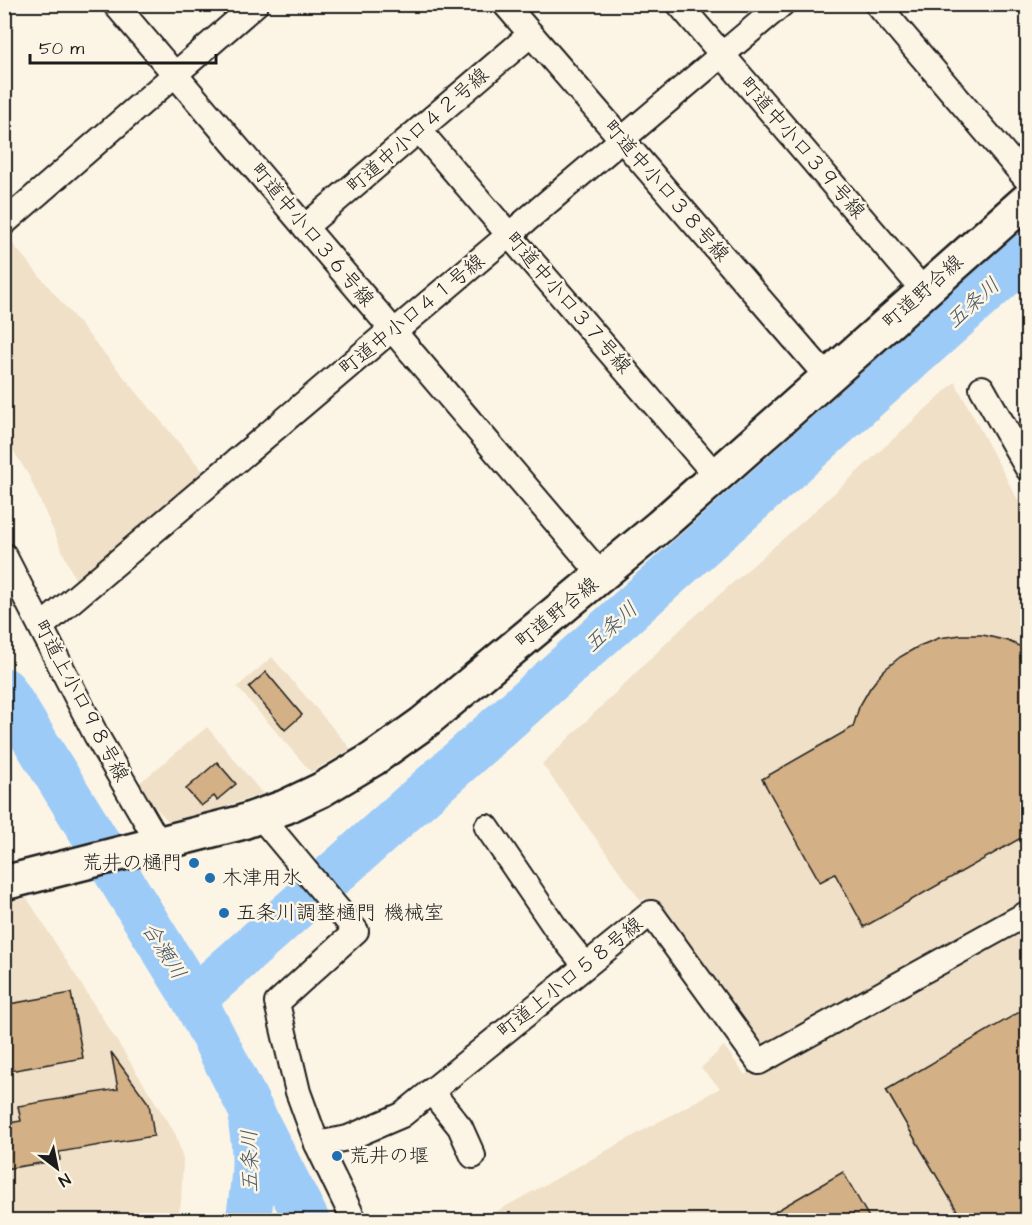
<svg xmlns="http://www.w3.org/2000/svg" width="1032" height="1225" font-family="'Architects Daughter','Klee One',sans-serif">
	<style>
		.built { fill: #f0e0c8 }
		.lines { fill: none; stroke-linecap: round; stroke-linejoin: round }
		.river { stroke: #9dcbf8; stroke-width: 45 }
		.building { fill: #d3b085; stroke: #1c1c1c; stroke-width: 1.5 }
		.street-casing { stroke: #1c1c1c; stroke-width: 28 }
		.secondary-casing { stroke: #1c1c1c; stroke-width: 38 }
		.street { stroke: #fcf5e5; stroke-width: 24 }
		.secondary { stroke: #fcf5e5; stroke-width: 33 }
		.poi-dot { fill: #1f6fb2; stroke: #fcf5e5; stroke-width: 2 }
		.labels { text-anchor: middle; dominant-baseline: central; stroke-width: 5; stroke-linejoin: round; paint-order: stroke }
		.street-label { font-size: 20px; fill: #1c1c1c; stroke: #fcf5e5 }
		.poi-label { font-size: 20px; fill: #1c1c1c; stroke: #fcf5e5; text-anchor: start }
		.water-label { font-size: 21px; font-style: italic; fill: #495969; stroke: #fcf5e5 }
	</style>
	<rect width="100%" height="100%" fill="#fcf5e5"/>
	<filter id="ink" filterUnits="userSpaceOnUse"><feTurbulence type="fractalNoise" baseFrequency=".0167" numOctaves="2"/><feDisplacementMap in="SourceGraphic" scale="12" xChannelSelector="R" yChannelSelector="G"/><feConvolveMatrix kernelMatrix="1 2 1 2 8 2 1 2 1" color-interpolation-filters="sRGB"/></filter>
	<g filter="url(#ink)">
		<g class="built">
			<polygon points="7,237 206,475 78,586 29,476 5,437 4,239"/>
			<polygon points="955,382 1027,517 1027,911 762,1057 646,898 641,901 542,764 686,624 818,508"/>
			<polygon points="272,657 351,749 311,772 237,687"/>
			<polygon points="207,727 263,794 214,810 168,821 136,786"/>
			<polygon points="27,898 176,1135 183,1160 181,1203 177,1220 5,1220 4,903"/>
			<polygon points="1027,920 1027,1220 481,1220 720,1088 701,1068 724,1046 745,1075"/>
		</g>
		<g class="lines">
			<g class="river">
				<polyline points="4,690 194,999 307,1220"/>
				<polyline points="194,999 1028,254"/>
				<path d="M248,1220C253,1188 257,1157 251,1125"/>
			</g>
		</g>
		<g class="building">
			<polygon points="961,635 983,635 1008,641 1028,650 1028,834 864,927 835,874 820,882 762,779 853,727 859,707 870,688 883,671 900,657 919,646 939,638"/>
			<polygon points="266,672 302,715 285,730 249,687"/>
			<polygon points="217,762 236,784 217,800 214,796 201,806 186,789"/>
			<polygon points="71,993 83,1058 4,1072 4,1005"/>
			<polygon points="1028,1007 1028,1221 963,1221 886,1090"/>
			<polygon points="111,1052 149,1104 154,1136 59,1152 60,1160 4,1169 4,1124 21,1121 18,1106 118,1089"/>
			<polygon points="843,1172 871,1221 759,1221"/>
		</g>
		<g class="lines">
			<defs>
				<g id="street">
					<polyline points="115,4 602,576"/>
					<polyline points="505,4 828,378"/>
					<polyline points="679,4 924,291"/>
					<polyline points="877,4 1028,181"/>
					<polyline points="419,130 717,477"/>
					<polyline points="4,223 256,4"/>
					<polyline points="305,227 531,34"/>
					<polyline points="982,388 1028,469"/>
					<polyline points="4,555 96,735 160,845"/>
					<polyline points="42,626 392,329 400,327 782,4"/>
					<polyline points="260,816 356,931 277,1003 298,1092 317,1144 354,1220"/>
					<polyline points="487,827 555,927 585,965"/>
					<polyline points="431,1091 460,1127 473,1156"/>
					<polyline points="317,1144 348,1138 402,1115 651,913 759,1062 1028,913"/>
				</g>
				<polyline id="secondary" points="4,883 240,823 285,807 321,790 373,759 422,724 660,526 1028,199"/>
			</defs>
			<use href="#street" class="street-casing"/>
			<use href="#secondary" class="secondary-casing"/>
			<use href="#street" class="street"/>
			<use href="#secondary" class="secondary"/>
		</g>
	</g>
	<g class="poi-dot">
		<circle cx="194" cy="863" r="6"/>
		<circle cx="210" cy="878" r="6"/>
		<circle cx="224" cy="913" r="6"/>
		<circle cx="337" cy="1156" r="6"/>
	</g>
	<g class="labels">
		<g class="street-label">
			<text transform="translate(418 131) rotate(-41)">町道中小口４２号線</text>
			<text transform="translate(802 148) rotate(49)">町道中小口３９号線</text>
			<text transform="translate(666 191) rotate(49)">町道中小口３８号線</text>
			<text transform="translate(312 235) rotate(50)">町道中小口３６号線</text>
			<text transform="translate(923 292) rotate(-42)">町道野合線</text>
			<text transform="translate(568 303) rotate(49)">町道中小口３７号線</text>
			<text transform="translate(412 315) rotate(-39)">町道中小口４１号線</text>
			<text transform="translate(557 613) rotate(-39)">町道野合線</text>
			<text transform="translate(81 701) rotate(62)">町道上小口９８号線</text>
			<text transform="translate(570 978) rotate(-39)">町道上小口５８号線</text>
		</g>
		<g class="poi-label">
			<text x="182" y="863" text-anchor="end">荒井の樋門</text>
			<text x="222" y="878">木津用水</text>
			<text x="236" y="913">五条川調整樋門 機械室</text>
			<text x="349" y="1156">荒井の堰</text>
		</g>
		<g class="water-label">
			<text transform="translate(973 303) rotate(-42)">五条川</text>
			<text transform="translate(611 627) rotate(-42)">五条川</text>
			<text transform="translate(164 951) rotate(58)">合瀬川</text>
			<text transform="translate(250 1161) rotate(-91)">五条川</text>
		</g>
	</g>
	<rect width="1032" height="1225" fill="none" stroke="#fcf5e5" stroke-width="24"/>
	<rect x="12" y="12" width="1008" height="1201" fill="none" stroke="#1c1c1c" stroke-width="2" filter="url(#ink)"/>
	<g transform="translate(57 1168) rotate(148)" stroke="#fcf5e5" stroke-width="4.5" paint-order="stroke">
	<path d="M0-4.5L10 22L0 15L-10 22Z" fill="#1c1c1c"/>
	<text y="-9" font-size="16" font-weight="bold" text-anchor="middle" fill="#1c1c1c">N</text>
	</g>
	<path d="M30 54v9h186v-9" fill="none" stroke="#1c1c1c" stroke-width="3"/>
	<text x="39" y="54" font-size="18" fill="#1c1c1c" stroke="#fcf5e5" stroke-width="4.5" paint-order="stroke">50 m</text>
</svg>
